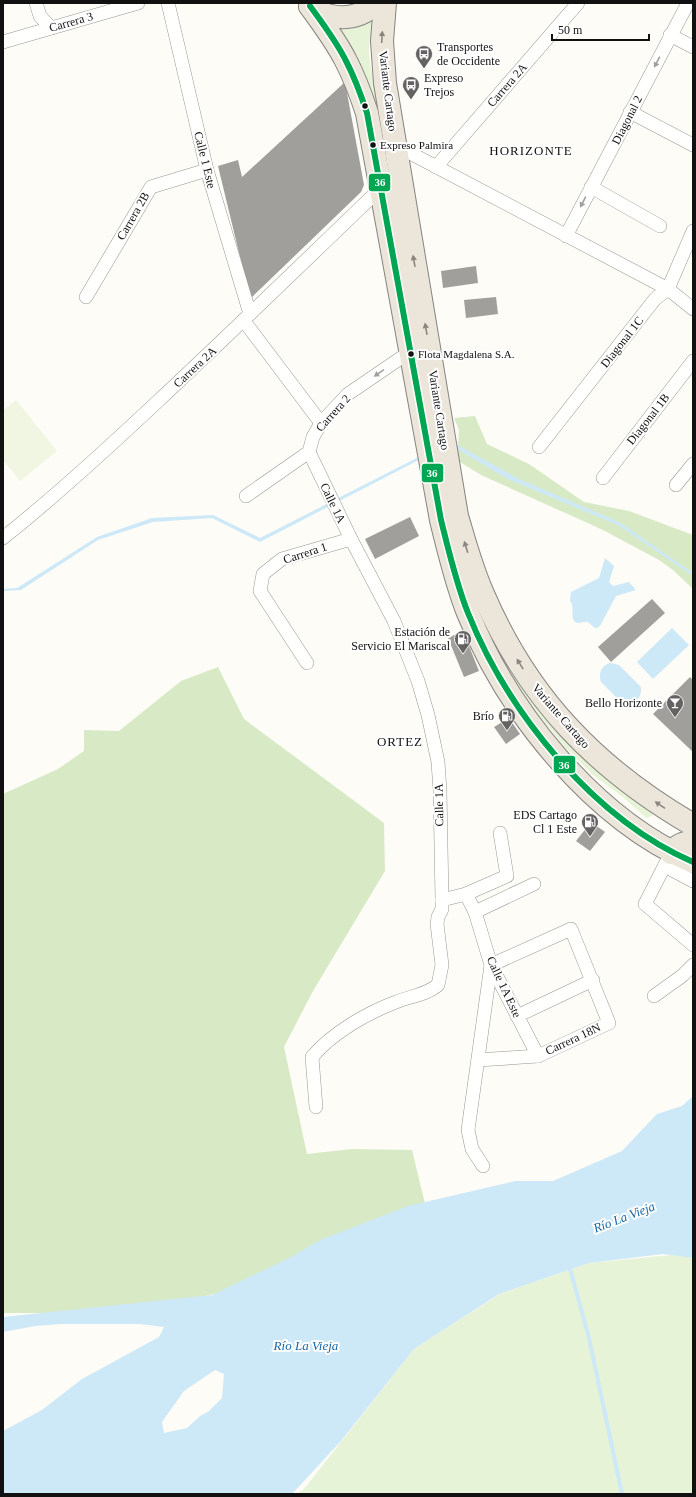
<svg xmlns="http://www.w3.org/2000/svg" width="696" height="1497" font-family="'Times New Roman',serif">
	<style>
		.green { fill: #e7f3d7 }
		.forest { fill: #d8eac5 }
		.pitch { fill: #f0f6e1 }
		.water { fill: #cde8f7; fill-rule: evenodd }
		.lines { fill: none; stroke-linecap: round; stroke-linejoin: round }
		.stream { stroke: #cde8f7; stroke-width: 4 }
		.building { fill: #a19f9c }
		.minor-casing { stroke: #979795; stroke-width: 14 }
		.trunk-casing { stroke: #858482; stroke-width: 24 }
		.minor { stroke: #fffffe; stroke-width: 13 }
		.trunk { stroke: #ece5da; stroke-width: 22 }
		.bus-1-casing { stroke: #fff; stroke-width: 9 }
		.bus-1 { stroke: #00a651; stroke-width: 6 }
		.oneway { fill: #898680 }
		.oneway2 { fill: #a0a09f }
		.bus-dot { fill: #111; stroke: #fff; stroke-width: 1.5 }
		.labels { text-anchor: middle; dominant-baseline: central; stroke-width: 4; stroke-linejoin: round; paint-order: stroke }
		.bus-label { font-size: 11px; fill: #111; stroke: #fff; text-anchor: start }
		.street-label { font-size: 12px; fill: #111; stroke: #fff }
		.poi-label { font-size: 12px; fill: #111; stroke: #fff; text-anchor: end }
		.neighbourhood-label { font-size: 13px; letter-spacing: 1px; fill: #111; stroke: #fff }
		.water-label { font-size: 13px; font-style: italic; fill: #1768a6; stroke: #fff }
		.line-badge { stroke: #fff; stroke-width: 1.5 }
		.badge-label { font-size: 11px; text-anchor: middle; font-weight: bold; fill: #fff }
	</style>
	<rect width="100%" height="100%" fill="#fdfcf7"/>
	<g class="green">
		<path d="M375,19C365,49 369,61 376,91L484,619L654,810L652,816L646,818L623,797L593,775L566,748L544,722L524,697L500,659L480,619L335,26Z"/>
		<polygon points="672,1255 693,1258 693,1494 296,1494 304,1489 414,1349 500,1294 589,1263"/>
	</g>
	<g class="forest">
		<polygon points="475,416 487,444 529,464 584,502 629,511 693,535 693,589 673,570 659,560 603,530 481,475 457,460 459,430 454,418"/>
		<polygon points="218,667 244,719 384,823 385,871 313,991 284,1047 307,1154 352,1149 412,1150 427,1212 266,1281 136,1313 3,1313 3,794 58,769 84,751 84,730 119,731 181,681"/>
	</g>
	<polygon class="pitch" points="16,400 57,451 20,481 3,460 3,411"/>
	<g class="water">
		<polygon points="452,442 519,479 619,522 693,573 693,576 618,525 508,479 452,446 444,447 260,542 212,518 153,522 98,540 21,590 3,591 3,589 17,588 97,537 152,518 213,515 260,538 444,444"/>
		<path d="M605,558L614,566L609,582L613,586L629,582L636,590L616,596L600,626L597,628H595L588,622C584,621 582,623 578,623C568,621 576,607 570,601L571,592L599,578Z"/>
		<polygon points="672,628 689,645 653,679 637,662"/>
		<path d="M610,663L619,665L641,687C642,699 634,706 623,704L601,682C598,673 601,666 610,663Z"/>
		<path d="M693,1096V1258L663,1254L589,1263L499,1294L414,1349L341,1441L292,1494H3V1431L42,1410L82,1379L159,1337L164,1327L139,1324H61L35,1326L3,1332V1317L212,1295L291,1257L320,1240L408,1206L515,1181H553L622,1151L657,1114L682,1106ZM215,1370L224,1374L222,1398L209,1411L200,1416L187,1428L164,1433L162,1422L184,1391Z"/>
	</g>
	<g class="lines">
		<polyline class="stream" points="569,1265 589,1338 622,1494"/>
	</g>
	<g class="building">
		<polygon points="345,82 364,185 361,192 251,298 248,290 218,166 238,160 242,177"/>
		<polygon points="476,266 478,283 443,288 441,271"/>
		<polygon points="496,297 498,314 466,318 464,300"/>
		<polygon points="410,517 419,536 375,559 365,539"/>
		<polygon points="652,599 665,613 611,662 598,647"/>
		<polygon points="463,631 479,671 464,677 448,638"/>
		<polygon points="690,677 693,680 693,752 653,714"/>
		<polygon points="509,718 520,734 506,744 494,727"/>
		<polygon points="591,822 605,832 590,851 576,841"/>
	</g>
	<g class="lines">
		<defs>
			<g id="minor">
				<polyline points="36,3 40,16 51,28"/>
				<polyline points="168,3 207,170 250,314"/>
				<polyline points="670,35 693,47"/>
				<polyline points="3,42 138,3"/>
				<polyline points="630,112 693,145"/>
				<polyline points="395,145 668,289 693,309"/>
				<polyline points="436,167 578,3"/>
				<polyline points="591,187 660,226"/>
				<polyline points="566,236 688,3"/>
				<polyline points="86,297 151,187 207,170"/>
				<polyline points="244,321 321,423"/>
				<polyline points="539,447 655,299 668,289 693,231"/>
				<path d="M309,452L351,539L394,621L418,681L428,715L438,762L440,791L442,900V909L438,917L437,924L442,965L438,985C426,995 411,996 396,1002C367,1013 332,1033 312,1057L316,1107"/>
				<polyline points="603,478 693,361"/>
				<polyline points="676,485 693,464"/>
				<polyline points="246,496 309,452 313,437 321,423 348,394 411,351"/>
				<path d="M3,538C57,495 107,449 157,402C233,331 306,260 381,188"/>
				<polyline points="307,663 260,591 263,574 282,559 351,539"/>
				<polyline points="671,853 645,904 693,945"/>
				<polyline points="665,866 693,881"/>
				<polyline points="466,894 475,912 491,965 538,1056"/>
				<polyline points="442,900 466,894 507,876 500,833"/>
				<polyline points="475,912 534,884"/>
				<polyline points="654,996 682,976 693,965"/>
				<polyline points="517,1016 593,980"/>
				<polyline points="478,1060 538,1056 609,1023 571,929 491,965 468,1130 472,1149 483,1166"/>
			</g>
			<g id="trunk">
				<path d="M385,3L382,41L385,83L457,516C465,543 472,570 484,596C529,700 597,769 693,825"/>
				<path d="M310,6C323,24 336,41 346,61C355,78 361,95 367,113L441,520C449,552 456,583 468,613C508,713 594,819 693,862"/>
				<path d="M310,6C330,21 357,22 376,3"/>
				<path d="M671,853C677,845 683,842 693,842"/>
			</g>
		</defs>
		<use href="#minor" class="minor-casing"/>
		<use href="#trunk" class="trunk-casing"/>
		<use href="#minor" class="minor"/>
		<use href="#trunk" class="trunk"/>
		<defs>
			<path id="bus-1" d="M310,6C323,24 336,41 346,61C355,78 361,95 367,113L441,520C449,552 456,583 468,613C508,713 594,819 693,862"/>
		</defs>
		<use href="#bus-1" class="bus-1-casing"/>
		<use href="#bus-1" class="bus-1"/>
	</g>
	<defs><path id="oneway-solid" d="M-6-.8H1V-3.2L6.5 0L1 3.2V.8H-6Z"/></defs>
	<g class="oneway">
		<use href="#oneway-solid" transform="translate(382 37) rotate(-87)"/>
		<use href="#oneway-solid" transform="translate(414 261) rotate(-100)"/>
		<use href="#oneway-solid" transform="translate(426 329) rotate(-100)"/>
		<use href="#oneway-solid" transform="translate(466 547) rotate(-107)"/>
		<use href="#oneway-solid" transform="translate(520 664) rotate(-122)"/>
		<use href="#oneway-solid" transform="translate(660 805) rotate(-146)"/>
	</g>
	<g class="oneway2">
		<use href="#oneway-solid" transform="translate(657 62) rotate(118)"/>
		<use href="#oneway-solid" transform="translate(583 202) rotate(117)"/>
		<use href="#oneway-solid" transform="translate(379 373) rotate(146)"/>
	</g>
	<defs>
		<symbol id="bus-pin" viewBox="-11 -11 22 30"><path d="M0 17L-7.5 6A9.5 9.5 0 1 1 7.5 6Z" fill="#646362" stroke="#fff"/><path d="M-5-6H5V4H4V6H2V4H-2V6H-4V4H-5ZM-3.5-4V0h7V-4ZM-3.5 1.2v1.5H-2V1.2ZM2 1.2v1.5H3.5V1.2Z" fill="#fff"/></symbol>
		<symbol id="fuel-pin" viewBox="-11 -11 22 30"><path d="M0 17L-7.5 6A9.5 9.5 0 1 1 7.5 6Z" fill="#646362" stroke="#fff"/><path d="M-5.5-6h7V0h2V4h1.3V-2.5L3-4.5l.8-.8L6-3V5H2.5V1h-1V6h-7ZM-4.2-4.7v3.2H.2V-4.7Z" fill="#fff"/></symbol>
		<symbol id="bar-pin" viewBox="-11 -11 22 30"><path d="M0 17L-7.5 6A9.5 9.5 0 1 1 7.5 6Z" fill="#646362" stroke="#fff"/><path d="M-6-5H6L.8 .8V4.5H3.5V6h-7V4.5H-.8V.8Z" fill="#fff"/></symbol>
	</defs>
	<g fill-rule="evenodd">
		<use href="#bus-pin" x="414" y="44" width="20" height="27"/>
		<use href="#bus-pin" x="401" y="75" width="20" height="27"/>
		<use href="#fuel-pin" x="453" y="629" width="20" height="27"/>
		<use href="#bar-pin" x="665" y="693" width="20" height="27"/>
		<use href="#fuel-pin" x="497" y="706" width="20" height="27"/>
		<use href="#fuel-pin" x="580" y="812" width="20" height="27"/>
	</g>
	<g class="bus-dot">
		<circle cx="365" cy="106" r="3.5"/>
		<circle cx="373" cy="145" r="3.5"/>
		<circle cx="411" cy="354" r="3.5"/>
	</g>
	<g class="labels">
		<g class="bus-label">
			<text x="380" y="145">Expreso Palmira</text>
			<text x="418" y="354">Flota Magdalena S.A.</text>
		</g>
		<g class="street-label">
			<text transform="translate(71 22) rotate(-16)">Carrera 3</text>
			<text transform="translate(507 85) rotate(-49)">Carrera 2A</text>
			<text transform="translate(388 91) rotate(83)">Variante Cartago</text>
			<text transform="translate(627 120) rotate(-63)">Diagonal 2</text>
			<text transform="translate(205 160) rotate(76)">Calle 1 Este</text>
			<text transform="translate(133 216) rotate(-60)">Carrera 2B</text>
			<text transform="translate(622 342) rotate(-52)">Diagonal 1C</text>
			<text transform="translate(195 367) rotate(-43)">Carrera 2A</text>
			<text transform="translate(439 410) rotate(81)">Variante Cartago</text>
			<text transform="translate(333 413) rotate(-48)">Carrera 2</text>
			<text transform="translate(648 419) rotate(-52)">Diagonal 1B</text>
			<text transform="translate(333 503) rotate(64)">Calle 1A</text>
			<text transform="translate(305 553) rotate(-18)">Carrera 1</text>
			<text transform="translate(561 716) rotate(49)">Variante Cartago</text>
			<text transform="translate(439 805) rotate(-91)">Calle 1A</text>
			<text transform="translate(504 987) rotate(65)">Calle 1A Este</text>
			<text transform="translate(573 1039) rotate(-25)">Carrera 18N</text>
		</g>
		<g class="poi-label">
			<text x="437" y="47" text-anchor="start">Transportes<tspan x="437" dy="14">de Occidente</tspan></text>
			<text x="424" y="78" text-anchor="start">Expreso<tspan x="424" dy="14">Trejos</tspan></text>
			<text x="450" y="632">Estación de<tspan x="450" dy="14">Servicio El Mariscal</tspan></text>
			<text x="662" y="703">Bello Horizonte</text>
			<text x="494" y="716">Brío</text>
			<text x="577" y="815">EDS Cartago<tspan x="577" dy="14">Cl 1 Este</tspan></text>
		</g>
		<g class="neighbourhood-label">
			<text x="531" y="150">HORIZONTE</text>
			<text x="400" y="741">ORTEZ</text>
		</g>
		<g class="water-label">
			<text transform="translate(624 1217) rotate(-21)">Río La Vieja</text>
			<text x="306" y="1345">Río La Vieja</text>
		</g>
	</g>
	<g class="line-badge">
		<rect x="368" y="173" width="23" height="19" rx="4" fill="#00a651"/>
		<rect x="421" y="463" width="23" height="20" rx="4" fill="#00a651"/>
		<rect x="553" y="755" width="23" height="19" rx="4" fill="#00a651"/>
	</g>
	<g class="badge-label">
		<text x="380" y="186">36</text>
		<text x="432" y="477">36</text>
		<text x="564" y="769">36</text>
	</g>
	<rect width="696" height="1497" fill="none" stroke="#111111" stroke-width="8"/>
	<path d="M552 34v6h97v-6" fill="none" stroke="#111111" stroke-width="2"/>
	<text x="558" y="34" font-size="12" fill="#111111" stroke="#ffffff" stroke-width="3" paint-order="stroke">50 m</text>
</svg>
